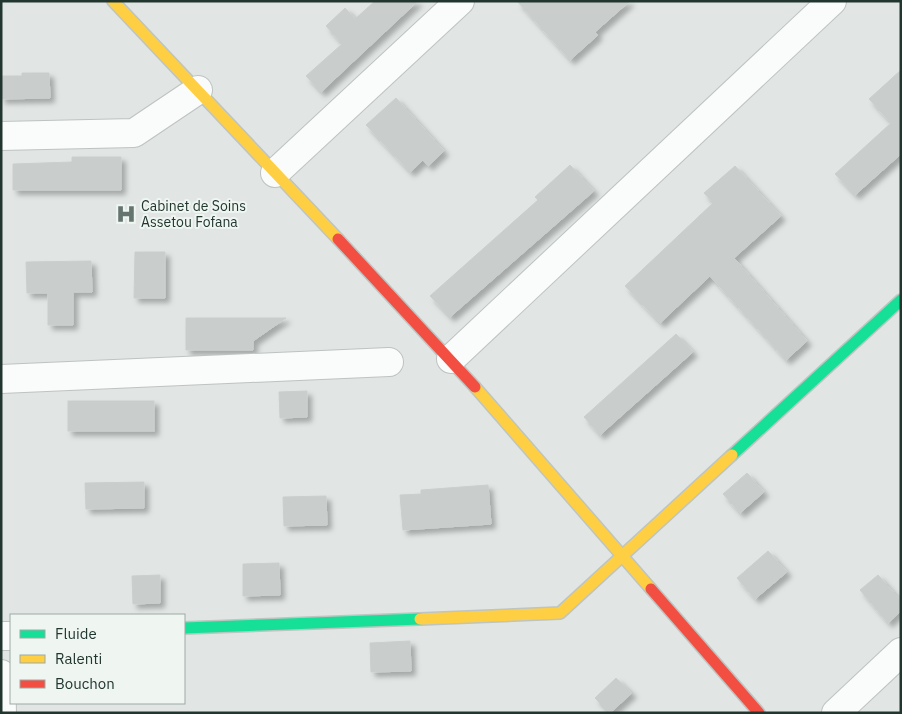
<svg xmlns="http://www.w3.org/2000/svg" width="902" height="714" font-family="'IBM Plex Sans',sans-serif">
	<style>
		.building { fill: #c9cdcb; stroke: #cacfcd; filter: url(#shadow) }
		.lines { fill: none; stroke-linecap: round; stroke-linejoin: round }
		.street-casing { stroke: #bec3c1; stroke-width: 30 }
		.fast-casing { stroke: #bec4c1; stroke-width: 14 }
		.slow-casing { stroke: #bec4c1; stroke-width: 14 }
		.jam-casing { stroke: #bec4c1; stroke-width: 14 }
		.street { stroke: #fafbfb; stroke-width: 28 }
		.fast { stroke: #16e098; stroke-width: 11 }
		.slow { stroke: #ffcf43; stroke-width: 11 }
		.jam { stroke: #f24e42; stroke-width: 11 }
		.labels { text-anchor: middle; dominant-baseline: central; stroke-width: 4; stroke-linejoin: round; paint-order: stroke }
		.poi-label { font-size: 14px; fill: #223630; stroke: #eff6f2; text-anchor: start }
	</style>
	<defs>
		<filter id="shadow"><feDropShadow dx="4.5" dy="4.5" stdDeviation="2.5" flood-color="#0004"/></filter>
	</defs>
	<rect width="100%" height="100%" fill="#e1e6e4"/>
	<g class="building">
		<polygon points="375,1 418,1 321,92 306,76 342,44 326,26 345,8 355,19"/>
		<polygon points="517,1 630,1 595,32 598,35 570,60"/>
		<polygon points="901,70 901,154 855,195 835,174 891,123 869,99"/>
		<polygon points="22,73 49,73 50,98 1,99 1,76 22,76"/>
		<polygon points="396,98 444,151 428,166 423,160 410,172 366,125"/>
		<polygon points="72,157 121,157 121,190 13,190 13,164 72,162"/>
		<polygon points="570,165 594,191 450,317 430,296 538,200 535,197"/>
		<polygon points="735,166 781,216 734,258 807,341 786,360 710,276 660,323 625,286 713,203 704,193"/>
		<polygon points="135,252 165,252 165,298 134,298"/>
		<polygon points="91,261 92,292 73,292 73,325 48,325 48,293 27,293 26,262"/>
		<polygon points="186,318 286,318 253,341 253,350 186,350"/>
		<polygon points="676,334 693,352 600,435 584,417"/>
		<polygon points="307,391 307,417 280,418 279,392"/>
		<rect x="68" y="401" width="86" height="30"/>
		<polygon points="747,473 764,492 740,513 723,494"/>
		<polygon points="144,482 144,508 86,509 85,483"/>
		<polygon points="488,485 491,524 403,530 400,495 421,494 421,490"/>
		<polygon points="326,496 327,525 284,526 283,497"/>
		<polygon points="768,551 787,572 755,599 737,578"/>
		<polygon points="279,563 280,595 243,596 243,564"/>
		<polygon points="160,575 160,603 133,604 132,576"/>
		<polygon points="878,575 901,601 901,611 888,623 860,590"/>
		<polygon points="410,641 411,671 371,672 370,643"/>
		<polygon points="616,678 632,693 610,713 595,698"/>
	</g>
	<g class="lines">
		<defs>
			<g id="street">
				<polyline points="1,136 134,133 198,90"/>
				<polyline points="275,173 460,1"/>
				<polyline points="451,359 832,1"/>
				<polyline points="1,379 389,362"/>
				<polyline points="1,636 11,636"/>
				<polyline points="1,674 2,713"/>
				<polyline points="836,713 901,652"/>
			</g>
			<g id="fast">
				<polyline points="732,455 901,300"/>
				<polyline points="184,628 420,619"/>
			</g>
			<g id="slow">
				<polyline points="113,1 338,239"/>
				<polyline points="475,387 651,589"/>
				<polyline points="420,619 560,613 732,455"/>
			</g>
			<g id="jam">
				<polyline points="338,239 475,387"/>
				<polyline points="651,589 759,713"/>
			</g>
		</defs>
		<use href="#street" class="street-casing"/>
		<use href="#fast" class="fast-casing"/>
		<use href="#slow" class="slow-casing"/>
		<use href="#jam" class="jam-casing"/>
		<use href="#street" class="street"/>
		<use href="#fast" class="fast"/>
		<use href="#slow" class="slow"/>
		<use href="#jam" class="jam"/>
	</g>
	<defs>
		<symbol id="hospital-bare" viewBox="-9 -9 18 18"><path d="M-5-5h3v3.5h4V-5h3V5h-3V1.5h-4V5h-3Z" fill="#65746f" stroke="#eff6f2" stroke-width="2.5" paint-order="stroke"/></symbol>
	</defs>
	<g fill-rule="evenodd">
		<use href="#hospital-bare" x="112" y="200" width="28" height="28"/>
	</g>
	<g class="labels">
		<g class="poi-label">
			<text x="141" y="206">Cabinet de Soins<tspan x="141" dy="16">Assetou Fofana</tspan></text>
		</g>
	</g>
	<rect width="902" height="714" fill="none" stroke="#223630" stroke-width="5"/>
	<rect x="10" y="614" width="175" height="90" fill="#eff6f2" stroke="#9da9a4"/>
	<rect x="20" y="630" width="25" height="8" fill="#16e098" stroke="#9da9a4"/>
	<text x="55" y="639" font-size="15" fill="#223630">Fluide</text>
	<rect x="20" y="655" width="25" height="8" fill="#ffcf43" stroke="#9da9a4"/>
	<text x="55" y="664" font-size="15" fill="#223630">Ralenti</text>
	<rect x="20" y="680" width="25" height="8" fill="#f24e42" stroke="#9da9a4"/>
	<text x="55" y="689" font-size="15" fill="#223630">Bouchon</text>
</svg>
